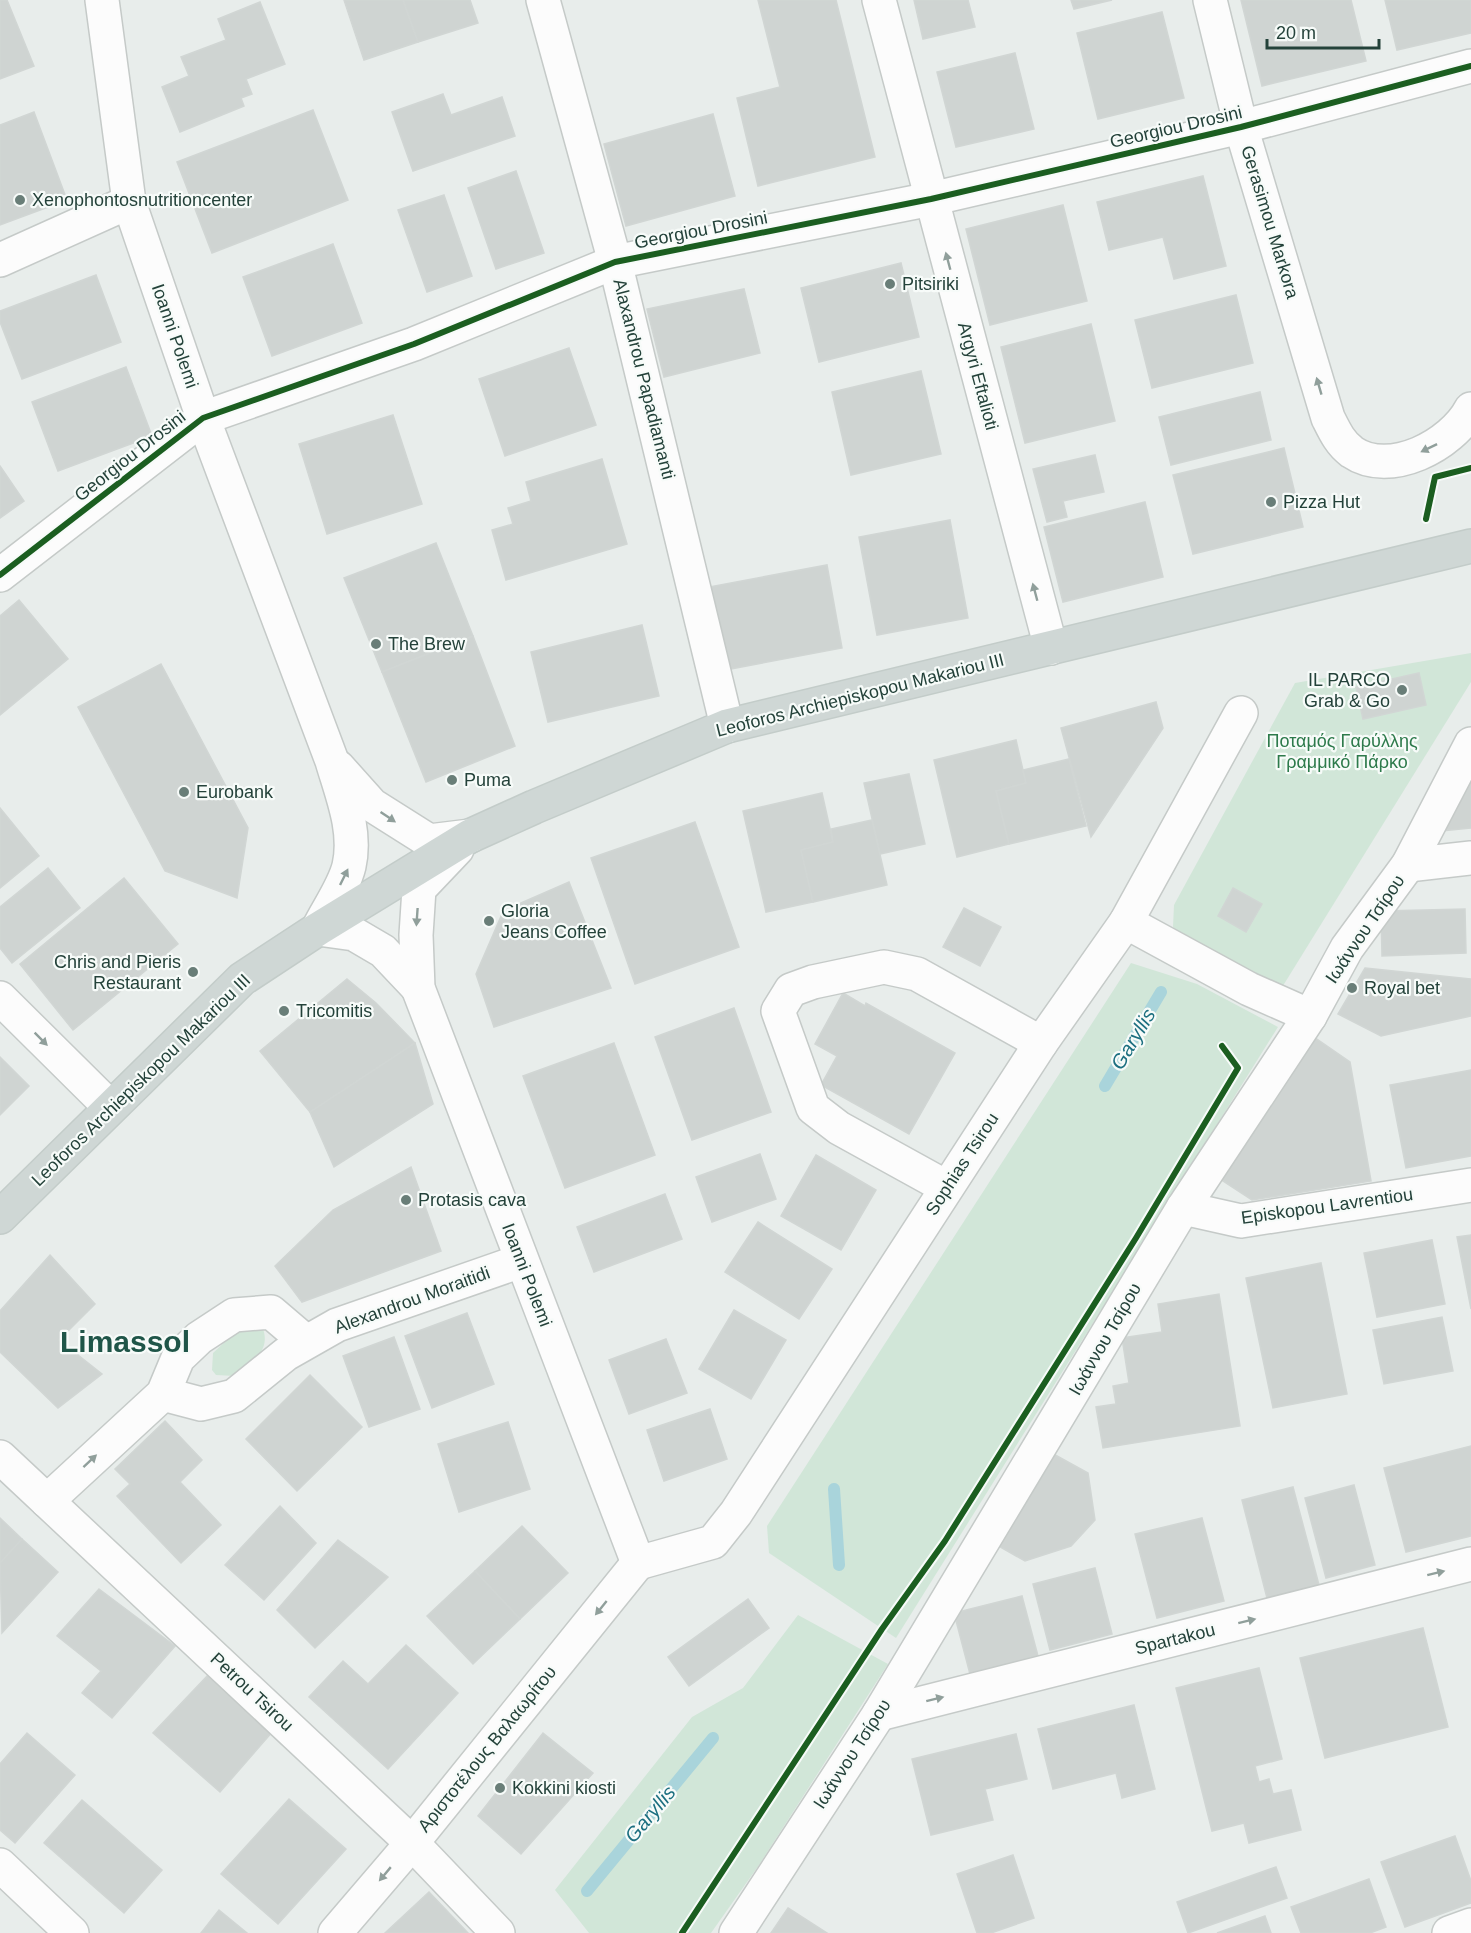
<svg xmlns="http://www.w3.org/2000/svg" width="1471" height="1933" font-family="Helvetica,sans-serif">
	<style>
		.green { fill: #d1e6d8 }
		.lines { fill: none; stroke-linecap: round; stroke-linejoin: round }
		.stream { stroke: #a9d4db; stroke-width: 12 }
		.building { fill: #cfd4d2; stroke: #d1d6d4; stroke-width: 1.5 }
		.minor-casing { stroke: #c5cac8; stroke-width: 36 }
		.major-casing { stroke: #c3ccc9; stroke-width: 36 }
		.minor { stroke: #fcfcfc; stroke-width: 33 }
		.major { stroke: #cfd7d5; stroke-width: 33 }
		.cycleway-casing { stroke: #f7fbf9; stroke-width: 10 }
		.cycleway { stroke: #1b5e20; stroke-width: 6 }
		.oneway { fill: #909f9b }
		.poi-dot { fill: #697e78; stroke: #f7fbf9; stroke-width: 2 }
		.labels { text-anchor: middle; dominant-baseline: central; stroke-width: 4.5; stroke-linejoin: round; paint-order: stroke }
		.street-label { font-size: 18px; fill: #24423a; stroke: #f7fbf9 }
		.poi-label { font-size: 18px; fill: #24423a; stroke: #f7fbf9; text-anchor: start }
		.park-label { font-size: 18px; fill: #2d7a4b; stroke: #f7fbf9 }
		.water-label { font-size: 20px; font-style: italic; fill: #1c6f80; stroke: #f7fbf9 }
		.town-label { font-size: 30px; font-weight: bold; fill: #1f5548; stroke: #f7fbf9 }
	</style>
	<rect width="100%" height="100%" fill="#e8edeb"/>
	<g class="green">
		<polygon points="1471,653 1471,682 1281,989 1186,941 1173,927 1174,905 1295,683"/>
		<polygon points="1131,963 1197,984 1278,1027 896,1638 769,1553 767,1526"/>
		<path d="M243,1325L263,1329C271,1351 251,1364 235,1376L216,1375L212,1370L213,1353Z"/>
		<polygon points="798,1615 888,1664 759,1865 711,1933 589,1933 555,1890 692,1717 743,1688"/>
	</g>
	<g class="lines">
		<g class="stream">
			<polyline points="1105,1086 1161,992"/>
			<polyline points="834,1489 839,1565"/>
			<polyline points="587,1891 713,1738"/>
		</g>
	</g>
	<g class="building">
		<polygon points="0,0 7,0 34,66 0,79"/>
		<polygon points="344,0 403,0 418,42 364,60"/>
		<polygon points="403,0 470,0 478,23 418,42"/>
		<polygon points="758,0 836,0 875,157 758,186 737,98 780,87"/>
		<polygon points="914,0 968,0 975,27 923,39"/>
		<polygon points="1071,0 1112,0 1074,9"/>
		<polygon points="1241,0 1351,0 1366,61 1262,86"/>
		<polygon points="1385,0 1471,0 1471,33 1397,50"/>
		<polygon points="260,2 285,64 246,79 252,94 241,98 244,106 180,132 162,87 189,76 181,57 226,40 218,19"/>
		<polygon points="1162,12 1184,98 1098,119 1077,33"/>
		<polygon points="1015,53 1034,129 956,147 937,72"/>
		<polygon points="443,94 451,115 502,97 515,136 413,171 392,112"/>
		<polygon points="313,110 348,200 212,253 177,162"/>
		<polygon points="34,112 67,200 0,225 0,125"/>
		<polygon points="713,114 735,196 626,226 604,144"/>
		<polygon points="516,171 544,253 496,269 468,188"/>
		<polygon points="1203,176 1226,266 1174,279 1163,237 1109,250 1097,202"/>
		<polygon points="444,195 472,276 427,292 398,210"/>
		<polygon points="1063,205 1087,301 990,325 966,229"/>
		<polygon points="333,244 362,323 272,356 243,277"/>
		<polygon points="901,263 919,337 819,362 801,288"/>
		<polygon points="96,275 121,342 22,379 0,322 0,311"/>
		<polygon points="744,289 760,353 664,377 647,309"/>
		<polygon points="1236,295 1253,363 1152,388 1135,320"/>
		<polygon points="1091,324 1115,421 1025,443 1001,347"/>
		<polygon points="569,348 596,425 505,456 479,379"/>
		<polygon points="126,367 152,436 58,471 32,402"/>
		<polygon points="921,371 941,454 851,475 832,392"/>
		<polygon points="1260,392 1271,440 1171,465 1159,417"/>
		<polygon points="393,415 422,504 327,534 299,444"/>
		<polygon points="1284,448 1303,527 1193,554 1173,475"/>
		<polygon points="1095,455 1104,492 1063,501 1067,517 1047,522 1033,469"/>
		<polygon points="602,459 627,544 506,580 492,530 513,524 508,508 531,501 526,482"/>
		<polygon points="0,466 24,501 0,518"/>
		<polygon points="1145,502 1163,577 1063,602 1044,527"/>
		<polygon points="950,520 968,618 877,635 859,537"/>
		<polygon points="436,543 473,636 382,672 344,578"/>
		<polygon points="827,565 842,648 725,670 709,587"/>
		<polygon points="19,600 68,659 0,715 0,616"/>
		<polygon points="642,625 659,696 548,722 531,652"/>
		<polygon points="473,636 515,746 426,782 382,672"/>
		<polygon points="161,664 248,828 237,898 165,871 78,707"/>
		<polygon points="1419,673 1426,705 1363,719 1356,687"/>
		<polygon points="1156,702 1163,728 1091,837 1061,728"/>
		<polygon points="1016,740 1026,783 996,791 1009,844 957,857 934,760"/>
		<polygon points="1069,759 1086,826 1009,844 996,791 1026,783 1023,770"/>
		<polygon points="1471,768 1471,828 1440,831"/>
		<polygon points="909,774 925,844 880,854 864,783"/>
		<polygon points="822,793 833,842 801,850 813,902 766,912 743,811"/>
		<polygon points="0,808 39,856 0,888"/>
		<polygon points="872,820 887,885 813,902 801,850 833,842 831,829"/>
		<polygon points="695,822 739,947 635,984 591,858"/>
		<polygon points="48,868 80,908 12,963 0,948 0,907"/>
		<polygon points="124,878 178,944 73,1030 20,964"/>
		<polygon points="569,882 611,988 494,1027 476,974 502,914 521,903"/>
		<polygon points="1233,888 1262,904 1246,932 1218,916"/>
		<polygon points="964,908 1001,927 980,966 943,947"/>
		<polygon points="1465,909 1466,953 1382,956 1381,911"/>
		<polygon points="1365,968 1471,979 1471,1016 1381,1036 1338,1014"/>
		<polygon points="347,979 376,1003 415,1043 310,1112 260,1051"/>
		<polygon points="843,993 865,1006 866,1003 955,1053 909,1134 821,1085 837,1056 815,1044"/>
		<polygon points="734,1008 771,1112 692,1140 655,1037"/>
		<polygon points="1314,1037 1350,1062 1371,1181 1252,1200 1220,1179"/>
		<polygon points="415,1043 433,1104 334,1167 310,1112"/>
		<polygon points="614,1043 655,1155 565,1188 523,1076"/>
		<polygon points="0,1057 29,1086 0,1115"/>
		<polygon points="1471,1070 1471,1156 1406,1168 1390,1085"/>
		<polygon points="760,1154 776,1199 712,1222 696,1177"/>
		<polygon points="816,1155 876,1190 841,1250 781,1216"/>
		<polygon points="411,1167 441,1251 302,1302 275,1266 333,1210"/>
		<polygon points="665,1194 682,1239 594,1272 577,1227"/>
		<polygon points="758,1222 832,1269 799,1319 725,1272"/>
		<polygon points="1471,1235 1471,1309 1457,1237"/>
		<polygon points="1432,1240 1445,1304 1377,1317 1364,1253"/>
		<polygon points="50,1255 95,1304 59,1340 102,1374 58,1408 0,1352 0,1311"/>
		<polygon points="1321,1263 1347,1394 1273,1408 1246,1278"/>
		<polygon points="1219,1294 1240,1426 1103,1448 1096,1407 1116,1404 1113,1386 1129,1383 1122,1338 1162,1332 1158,1304"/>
		<polygon points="734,1310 786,1340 751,1399 699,1369"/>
		<polygon points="467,1313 494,1384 432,1408 405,1336"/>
		<polygon points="1442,1317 1453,1371 1384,1384 1373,1330"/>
		<polygon points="394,1337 420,1409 369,1427 343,1356"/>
		<polygon points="666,1339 687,1393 629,1414 609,1360"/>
		<polygon points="310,1375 362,1427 297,1491 246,1439"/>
		<polygon points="710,1409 727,1459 664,1481 647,1430"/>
		<polygon points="165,1421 202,1460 180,1482 221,1525 181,1563 117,1496 130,1484 115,1469"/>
		<polygon points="508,1422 530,1489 459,1512 438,1444"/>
		<polygon points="1471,1446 1471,1536 1406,1552 1384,1468"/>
		<polygon points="1048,1451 1088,1473 1095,1520 1071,1546 1025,1561 995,1544"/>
		<polygon points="1354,1485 1375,1565 1326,1578 1305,1498"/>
		<polygon points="1293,1487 1319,1585 1267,1598 1242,1500"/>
		<polygon points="280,1506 316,1543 264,1600 225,1565"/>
		<polygon points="0,1518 22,1539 0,1563"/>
		<polygon points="1202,1518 1224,1601 1157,1618 1135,1534"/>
		<polygon points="522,1526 568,1573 520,1619 475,1571"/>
		<polygon points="22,1539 58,1572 2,1633 0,1563"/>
		<polygon points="338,1540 388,1577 315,1648 277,1610"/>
		<polygon points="1095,1568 1112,1634 1050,1650 1033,1584"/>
		<polygon points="475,1571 520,1619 473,1664 427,1616"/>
		<polygon points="99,1589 175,1646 112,1718 82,1693 101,1671 57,1636"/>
		<polygon points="1022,1596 1038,1656 970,1674 954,1613"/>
		<polygon points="748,1599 769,1628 689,1686 668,1657"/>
		<polygon points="1423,1628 1448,1727 1325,1758 1300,1658"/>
		<polygon points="406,1645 458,1693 388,1769 309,1697 343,1661 368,1684"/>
		<polygon points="1259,1668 1282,1759 1255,1766 1259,1782 1269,1779 1273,1794 1291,1790 1301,1830 1249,1843 1244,1823 1212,1831 1176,1688"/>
		<polygon points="209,1674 273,1731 220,1792 153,1733"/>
		<polygon points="1134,1705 1155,1789 1122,1798 1116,1773 1053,1789 1038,1729"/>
		<polygon points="27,1733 75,1775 15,1843 0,1830 0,1764"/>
		<polygon points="543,1733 593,1773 521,1854 478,1816"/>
		<polygon points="1016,1734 1027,1779 985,1789 993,1820 931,1835 912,1759"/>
		<polygon points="289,1799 346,1849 278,1924 221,1874"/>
		<polygon points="82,1800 162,1870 124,1913 44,1843"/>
		<polygon points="1455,1836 1471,1881 1471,1903 1405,1927 1381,1862"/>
		<polygon points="1013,1855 1034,1918 991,1933 977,1933 957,1874"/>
		<polygon points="1276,1867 1287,1898 1188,1933 1177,1902"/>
		<polygon points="1369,1879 1386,1927 1370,1933 1301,1933 1291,1907"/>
		<polygon points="429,1892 468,1933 385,1933"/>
		<polygon points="788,1908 827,1933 771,1933"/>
		<polygon points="219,1910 247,1933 201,1933"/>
		<polygon points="1265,1916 1271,1933 1217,1933"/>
	</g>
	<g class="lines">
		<defs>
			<g id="minor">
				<path d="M102,0L129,202L203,418L332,761C342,795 357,831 349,866C344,887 327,910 318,929L354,934L383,951L418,988"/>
				<polyline points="543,0 615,262 727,726"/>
				<polyline points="879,0 1051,648"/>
				<path d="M1210,0L1241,127L1328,418C1335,432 1340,443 1352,452C1390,478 1452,445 1471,409"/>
				<polyline points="0,260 129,202"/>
				<polyline points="0,575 203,418 414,344 615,262 931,199 1241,127 1471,66"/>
				<polyline points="338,767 372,805 429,841 470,836"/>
				<polyline points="457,849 419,889 416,935 418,988 638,1563"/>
				<polyline points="1408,865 1471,858"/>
				<polyline points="1126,922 1249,989 1310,1016"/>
				<polyline points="0,998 110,1107"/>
				<polyline points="946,1187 839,1128 813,1108 778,1011 791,990 813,982 884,967 917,974 1041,1043"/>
				<polyline points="1183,1208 1241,1221 1471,1185"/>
				<polyline points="163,1394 201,1404 234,1396 286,1354 337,1325 521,1261"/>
				<polyline points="0,1457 412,1843 498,1933"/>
				<polyline points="47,1501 163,1394 178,1358 199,1338 234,1315 271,1312 305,1341"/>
				<polyline points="638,1563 713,1542 736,1513 1041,1043 1126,922 1241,713"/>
				<polyline points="879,1714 1471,1564"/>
				<polyline points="0,1865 72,1933"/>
				<polyline points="335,1933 412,1843 638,1563"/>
				<polyline points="736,1933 879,1714 1183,1208 1310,1016 1347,948 1408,865 1471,744"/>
				<polyline points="1449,1933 1471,1925"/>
			</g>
			<polyline id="major" points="0,1217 242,979 318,929 470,836 534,807 727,726 1471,546"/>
		</defs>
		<use href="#minor" class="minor-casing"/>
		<use href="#major" class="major-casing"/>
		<use href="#minor" class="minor"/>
		<use href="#major" class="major"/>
		<defs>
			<g id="cycleway">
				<polyline points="1426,519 1435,477 1471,468"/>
				<polyline points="0,575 203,418 414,344 615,262 931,199 1241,127 1471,66"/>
				<polyline points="682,1933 882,1629 945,1541 1136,1238 1238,1068 1222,1046"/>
			</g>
		</defs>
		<use href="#cycleway" class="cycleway-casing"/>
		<use href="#cycleway" class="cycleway"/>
	</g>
	<defs><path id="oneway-solid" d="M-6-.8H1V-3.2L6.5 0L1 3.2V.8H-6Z" transform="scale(1.5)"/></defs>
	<g class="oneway">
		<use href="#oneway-solid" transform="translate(948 261) rotate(-105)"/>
		<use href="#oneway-solid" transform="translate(1319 386) rotate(-106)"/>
		<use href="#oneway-solid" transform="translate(1429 448) rotate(154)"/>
		<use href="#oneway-solid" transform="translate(1035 592) rotate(-105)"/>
		<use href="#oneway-solid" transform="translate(388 817) rotate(34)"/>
		<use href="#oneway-solid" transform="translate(344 877) rotate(-64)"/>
		<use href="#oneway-solid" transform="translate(417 917) rotate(94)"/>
		<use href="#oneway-solid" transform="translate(41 1039) rotate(45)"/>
		<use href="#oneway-solid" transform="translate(90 1461) rotate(-43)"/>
		<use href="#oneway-solid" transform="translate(1436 1573) rotate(-14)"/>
		<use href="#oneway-solid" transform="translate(601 1608) rotate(129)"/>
		<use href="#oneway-solid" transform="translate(1247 1621) rotate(-14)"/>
		<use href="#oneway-solid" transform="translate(935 1699) rotate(-14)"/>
		<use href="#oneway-solid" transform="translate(385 1874) rotate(130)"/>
	</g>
	<g class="poi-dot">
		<circle cx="20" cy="200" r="6"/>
		<circle cx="890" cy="284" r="6"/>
		<circle cx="1271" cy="502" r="6"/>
		<circle cx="376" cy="644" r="6"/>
		<circle cx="1402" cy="690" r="6"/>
		<circle cx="452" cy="780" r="6"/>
		<circle cx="184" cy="792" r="6"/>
		<circle cx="489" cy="921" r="6"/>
		<circle cx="193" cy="972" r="6"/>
		<circle cx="1352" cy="988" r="6"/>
		<circle cx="284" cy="1011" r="6"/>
		<circle cx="406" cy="1200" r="6"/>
		<circle cx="500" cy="1788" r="6"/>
	</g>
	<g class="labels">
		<g class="street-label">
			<text transform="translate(1176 127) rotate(-13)">Georgiou Drosini</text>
			<text transform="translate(1270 222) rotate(73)">Gerasimou Markora</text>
			<text transform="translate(701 230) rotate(-11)">Georgiou Drosini</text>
			<text transform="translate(175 336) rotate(71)">Ioanni Polemi</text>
			<text transform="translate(978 376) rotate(75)">Argyri Eftalioti</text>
			<text transform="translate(644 379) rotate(76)">Alaxandrou Papadiamanti</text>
			<text transform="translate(130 456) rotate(-38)">Georgiou Drosini</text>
			<text transform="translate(860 695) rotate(-14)">Leoforos Archiepiskopou Makariou III</text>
			<text transform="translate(1365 929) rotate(-56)">Ιωάννου Τσίρου</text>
			<text transform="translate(141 1080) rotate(-44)">Leoforos Archiepiskopou Makariou III</text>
			<text transform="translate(962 1164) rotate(-57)">Sophias Tsirou</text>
			<text transform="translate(1327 1206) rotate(-8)">Episkopou Lavrentiou</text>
			<text transform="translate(527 1275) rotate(69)">Ioanni Polemi</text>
			<text transform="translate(412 1300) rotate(-20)">Alexandrou Moraitidi</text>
			<text transform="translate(1105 1339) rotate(-60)">Ιωάννου Τσίρου</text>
			<text transform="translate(1175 1639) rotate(-14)">Spartakou</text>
			<text transform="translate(252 1692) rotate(43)">Petrou Tsirou</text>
			<text transform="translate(487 1749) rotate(-51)">Αριστοτέλους Βαλαωρίτου</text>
			<text transform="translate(852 1754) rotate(-57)">Ιωάννου Τσίρου</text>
		</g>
		<g class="poi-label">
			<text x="32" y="200">Xenophontosnutritioncenter</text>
			<text x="902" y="284">Pitsiriki</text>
			<text x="1283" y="502">Pizza Hut</text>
			<text x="388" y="644">The Brew</text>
			<text x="1390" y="680" text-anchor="end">IL PARCO<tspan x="1390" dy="21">Grab &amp; Go</tspan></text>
			<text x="464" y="780">Puma</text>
			<text x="196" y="792">Eurobank</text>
			<text x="501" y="911">Gloria<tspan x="501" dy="21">Jeans Coffee</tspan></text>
			<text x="181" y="962" text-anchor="end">Chris and Pieris<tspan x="181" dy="21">Restaurant</tspan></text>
			<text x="1364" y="988">Royal bet</text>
			<text x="296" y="1011">Tricomitis</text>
			<text x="418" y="1200">Protasis cava</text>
			<text x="512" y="1788">Kokkini kiosti</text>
		</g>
		<g class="park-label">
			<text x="1342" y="741">Ποταμός Γαρύλλης<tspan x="1342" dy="21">Γραμμικό Πάρκο</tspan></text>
		</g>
		<g class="water-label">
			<text transform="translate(1133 1039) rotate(-59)">Garyllis</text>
			<text transform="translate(650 1814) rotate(-50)">Garyllis</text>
		</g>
		<g class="town-label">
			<text x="125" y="1341">Limassol</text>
		</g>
	</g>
	<path d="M1267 39v9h112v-9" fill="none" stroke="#24423a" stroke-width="3"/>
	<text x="1276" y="39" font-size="18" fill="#24423a" stroke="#f7fbf9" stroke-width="4.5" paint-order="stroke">20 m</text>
</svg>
